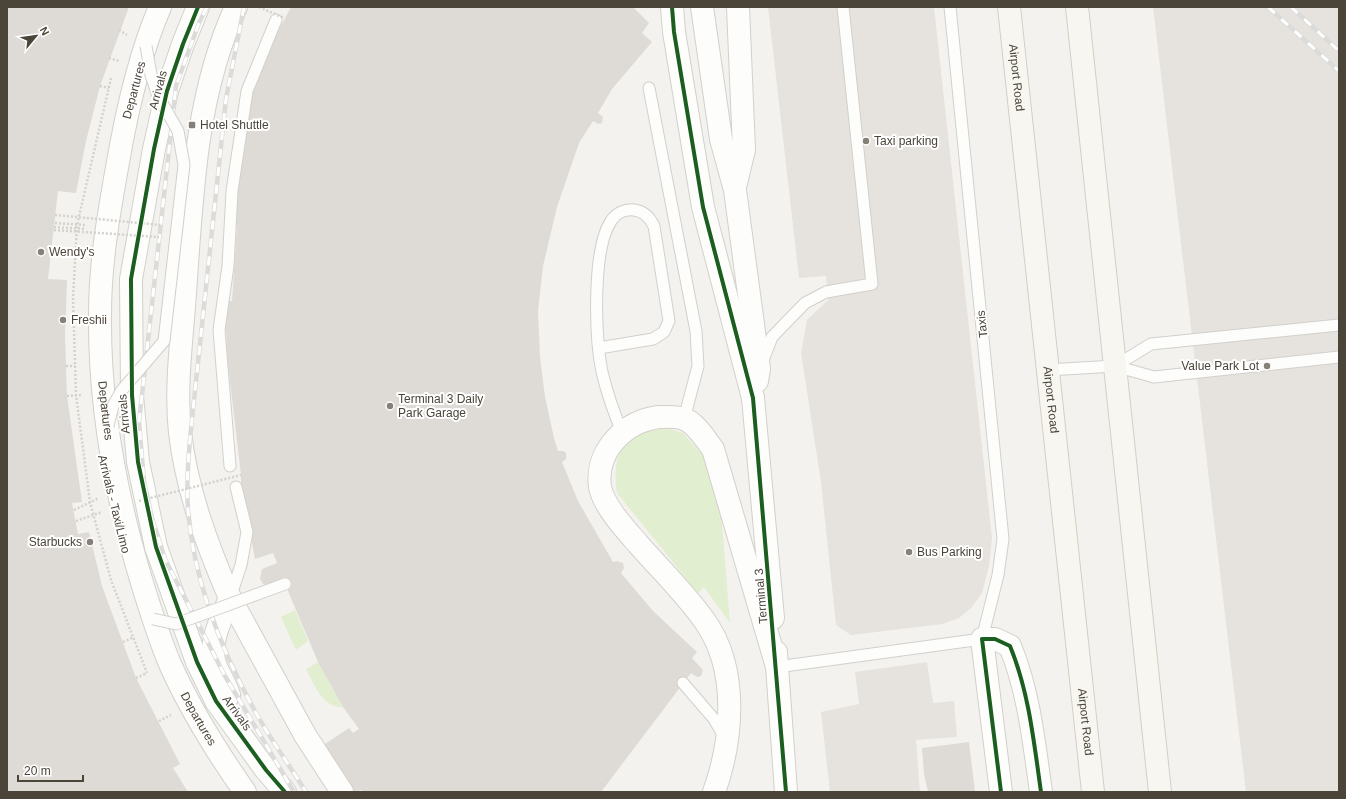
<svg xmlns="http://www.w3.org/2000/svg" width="1346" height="799" font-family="Helvetica,sans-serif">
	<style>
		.green { fill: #e1eecf }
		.parking { fill: #e6e3df }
		.building { fill: #dedbd6 }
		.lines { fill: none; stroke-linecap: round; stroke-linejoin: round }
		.service-casing { stroke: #d2d0cb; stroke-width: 13 }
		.minor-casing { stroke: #d2d0cb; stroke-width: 24 }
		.tertiary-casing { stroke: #d2d0cb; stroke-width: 24 }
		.secondary-casing { stroke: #d3cfc5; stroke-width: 24 }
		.path { stroke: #d3d2cc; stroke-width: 2.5; stroke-dasharray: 2 2; stroke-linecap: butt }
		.service { stroke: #fdfdfc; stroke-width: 11 }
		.minor { stroke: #fdfdfc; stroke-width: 22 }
		.tertiary { stroke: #fdfdfc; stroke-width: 22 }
		.secondary { stroke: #f7f6f1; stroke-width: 22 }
		.rail-casing { stroke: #dbdbda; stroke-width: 4.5 }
		.rail { stroke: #fff; stroke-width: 3; stroke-dasharray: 9; stroke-linecap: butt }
		.service-bridge-casing { stroke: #d2d0cb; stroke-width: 13; stroke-linecap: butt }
		.path-bridge { stroke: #d3d2cc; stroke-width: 2.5; stroke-dasharray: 2 2; stroke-linecap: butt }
		.service-bridge { stroke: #fdfdfc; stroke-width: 11 }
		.cycleway-casing { stroke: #fff; stroke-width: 6 }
		.cycleway { stroke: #1b5e20; stroke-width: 4 }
		.poi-dot { fill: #868178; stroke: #fff; stroke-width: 1.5 }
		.labels { text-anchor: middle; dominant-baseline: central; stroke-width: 4; stroke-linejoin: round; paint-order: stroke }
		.street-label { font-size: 12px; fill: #4b4439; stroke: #fff }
		.poi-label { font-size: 12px; fill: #4b4439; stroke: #fff; text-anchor: start }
	</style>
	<rect width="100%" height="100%" fill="#f4f2ee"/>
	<g class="green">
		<path d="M655,428H668L683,433L705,458L720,499L730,623L704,587L698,593L617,493C612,459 620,437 655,428Z"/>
		<polygon points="295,610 308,641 296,650 281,617"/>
		<path d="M318,662L343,707C322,708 315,685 306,669Z"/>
	</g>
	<g class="parking">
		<polygon points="768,7 934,7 992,538 989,566 982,593 972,607 959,618 943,624 851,635 836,625 821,482 801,353 807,320 828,300 826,276 799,278"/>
		<polygon points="1153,7 1339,7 1339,792 1246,792"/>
		<polygon points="927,662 933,703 954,701 957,737 916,740 920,792 830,792 821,712 859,704 855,672"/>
	</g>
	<g class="building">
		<polygon points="7,7 129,7 100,86 86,141 76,193 58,191 48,279 67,280 65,336 67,396 82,502 72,503 78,534 89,532 102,586 136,678 180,764 173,768 188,792 7,792"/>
		<polygon points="291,7 633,7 649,23 642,33 652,42 612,89 598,113 603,117 602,123 598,124 593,121 579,143 557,207 543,266 538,311 540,357 545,397 554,438 558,451 563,451 566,453 566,459 562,462 578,501 613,562 617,561 623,563 624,568 621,573 653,611 697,652 692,658 703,670 701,676 697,677 691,673 601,792 363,792 362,790 353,792 322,746 349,728 353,733 359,729 343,707 318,662 285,584 269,585 263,584 260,579 262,569 277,563 273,553 255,559 241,486 241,475 227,355 225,301 232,301 237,225 232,222 243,123 259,73 274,39"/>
		<polygon points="969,742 975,792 928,792 924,774 922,748"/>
	</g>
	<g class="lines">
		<defs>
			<g id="service">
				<polyline points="649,88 696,331 698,366 684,419"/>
				<path d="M599,348L653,339L664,332L669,321L654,226C650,218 644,211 634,210C625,209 616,213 611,221C592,249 595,339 602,372C607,393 614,413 622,432"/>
				<polyline points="762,363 772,337 805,303 826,292 872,284 843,7"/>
				<polyline points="1115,366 1151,344 1339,325"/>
				<polyline points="1048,370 1115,366 1154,377 1339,357"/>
				<polyline points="230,466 219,330 228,266 232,191 247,91 276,20"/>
				<polyline points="231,595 241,565 247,532 236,487"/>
				<polyline points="777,667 982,639 998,575 1003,539 950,7"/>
				<polyline points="683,683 714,719 725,738"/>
			</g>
			<g id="minor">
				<path id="s1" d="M160,7C139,56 127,110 118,162C109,212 100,263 100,314C99,406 116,498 143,586C151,612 159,638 170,664C190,709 217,752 245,792"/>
				<polyline points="198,7 183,44 167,91 154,149 131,279 132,395 138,462 156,547 197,662 216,701 266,770 285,792"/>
				<polyline points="672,7 674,32 703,207 753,398"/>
				<polyline points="702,7 721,139 735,190 759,369 757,381"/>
				<polyline points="735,187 744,150 738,7"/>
				<polyline points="230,598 305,735 342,792"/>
				<path d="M229,695C226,684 219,675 215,664C208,643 222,617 230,598C207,545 187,491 180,433C175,386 182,339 185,293C192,196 195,96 236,7"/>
				<path d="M1001,792L982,639H995L1010,646C1029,692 1034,743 1041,792"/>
			</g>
			<g id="tertiary">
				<polyline points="753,398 773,618"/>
				<polyline points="776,652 786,792"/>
				<path d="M714,792C733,739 739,668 704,620C685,593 660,569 639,545C626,530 604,507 600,487C595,451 625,421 659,417C667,417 677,416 684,419C696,423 705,439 713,449L777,667"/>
			</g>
			<g id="secondary">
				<path id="s2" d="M1009,7L1093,792"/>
				<polyline points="1077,7 1160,792"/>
			</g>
		</defs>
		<use href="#service" class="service-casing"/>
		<use href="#minor" class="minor-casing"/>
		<use href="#tertiary" class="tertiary-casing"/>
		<use href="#secondary" class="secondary-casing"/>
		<g class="path">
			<polyline points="119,30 127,35"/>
			<polyline points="109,58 119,61"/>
			<polyline points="111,78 77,225 73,298 76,395 90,502 111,580 147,673"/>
			<polyline points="100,86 109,88"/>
			<polyline points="55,223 86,225"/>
			<polyline points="54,227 86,229"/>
			<polyline points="66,366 75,366"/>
			<polyline points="67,396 83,395"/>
			<polyline points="74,510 99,498"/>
			<polyline points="76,521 102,512"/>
			<polyline points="123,642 134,637"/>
			<polyline points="136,678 147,673"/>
			<polyline points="159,721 171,715"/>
		</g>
		<use href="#service" class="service"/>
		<use href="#minor" class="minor"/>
		<use href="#tertiary" class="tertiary"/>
		<use href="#secondary" class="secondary"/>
		<defs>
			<g id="rail">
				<polyline points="207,7 199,23 176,86 139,422 144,481 152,518 165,559 225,676 294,792"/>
				<path d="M244,7L226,99L192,419C189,449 186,480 188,510C194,582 221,650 256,713C271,740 290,766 306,792"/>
				<polyline points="1268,7 1339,71"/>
				<polyline points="1291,7 1339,51"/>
			</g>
		</defs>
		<use href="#rail" class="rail-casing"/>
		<use href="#rail" class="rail"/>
		<defs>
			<g id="service-bridge">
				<polyline points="108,426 113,406 122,390 164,341 184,165 178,131 158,96 151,75 146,46"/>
				<polyline points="153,619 176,624 285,584"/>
			</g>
		</defs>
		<use href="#service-bridge" class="service-bridge-casing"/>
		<g class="path-bridge">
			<polyline points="259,7 284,18"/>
			<polyline points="55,215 161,225"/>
			<polyline points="54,230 159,237"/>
			<polyline points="139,501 241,475"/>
		</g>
		<use href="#service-bridge" class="service-bridge"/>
		<defs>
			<g id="cycleway">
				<polyline points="198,7 183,44 167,91 154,149 131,279 132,395 138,462 156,547 197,662 216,701 266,770 285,792"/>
				<polyline points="672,7 674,32 703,207 753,398 786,792"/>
				<path d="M1001,792L982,639H995L1010,646C1029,692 1034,743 1041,792"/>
			</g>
		</defs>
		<use href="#cycleway" class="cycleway-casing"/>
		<use href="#cycleway" class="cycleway"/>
	</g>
	<g class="poi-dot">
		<rect x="188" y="121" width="8" height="8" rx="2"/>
		<circle cx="866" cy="141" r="4"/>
		<circle cx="41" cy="252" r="4"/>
		<circle cx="63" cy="320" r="4"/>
		<circle cx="1267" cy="366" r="4"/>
		<circle cx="390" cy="406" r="4"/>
		<circle cx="90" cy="542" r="4"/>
		<circle cx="909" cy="552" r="4"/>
	</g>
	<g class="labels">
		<g class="street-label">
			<text stroke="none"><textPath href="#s2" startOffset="71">Airport Road</textPath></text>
			<text transform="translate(134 90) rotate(-75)">Departures</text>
			<text transform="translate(158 90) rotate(-75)">Arrivals</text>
			<text transform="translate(982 324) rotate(-96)">Taxis</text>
			<text stroke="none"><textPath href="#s2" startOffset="395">Airport Road</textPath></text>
			<text stroke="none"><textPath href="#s1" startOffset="411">Departures</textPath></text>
			<text transform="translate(124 414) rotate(-95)">Arrivals</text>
			<text transform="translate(114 504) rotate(76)">Arrivals - Taxi/Limo</text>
			<text transform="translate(761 596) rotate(-95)">Terminal 3</text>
			<text transform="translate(237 713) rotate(54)">Arrivals</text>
			<text stroke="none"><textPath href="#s1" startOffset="735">Departures</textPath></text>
			<text stroke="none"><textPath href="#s2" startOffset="719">Airport Road</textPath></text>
		</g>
		<g class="poi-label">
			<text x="200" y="125">Hotel Shuttle</text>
			<text x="874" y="141">Taxi parking</text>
			<text x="49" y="252">Wendy's</text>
			<text x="71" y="320">Freshii</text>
			<text x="1259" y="366" text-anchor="end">Value Park Lot</text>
			<text x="398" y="399">Terminal 3 Daily<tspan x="398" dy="14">Park Garage</tspan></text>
			<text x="82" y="542" text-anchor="end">Starbucks</text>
			<text x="917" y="552">Bus Parking</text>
		</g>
	</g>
	<rect width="1346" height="799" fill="none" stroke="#4b4439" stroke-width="16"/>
	<g transform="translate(36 36) rotate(61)" stroke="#ffffff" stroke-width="3" paint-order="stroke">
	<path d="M0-3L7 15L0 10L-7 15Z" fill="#4b4439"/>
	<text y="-6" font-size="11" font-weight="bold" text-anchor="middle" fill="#4b4439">N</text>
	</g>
	<path d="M18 775v6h65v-6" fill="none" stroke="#4b4439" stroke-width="2"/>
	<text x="24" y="775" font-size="12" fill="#4b4439" stroke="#ffffff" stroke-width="3" paint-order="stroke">20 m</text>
</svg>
